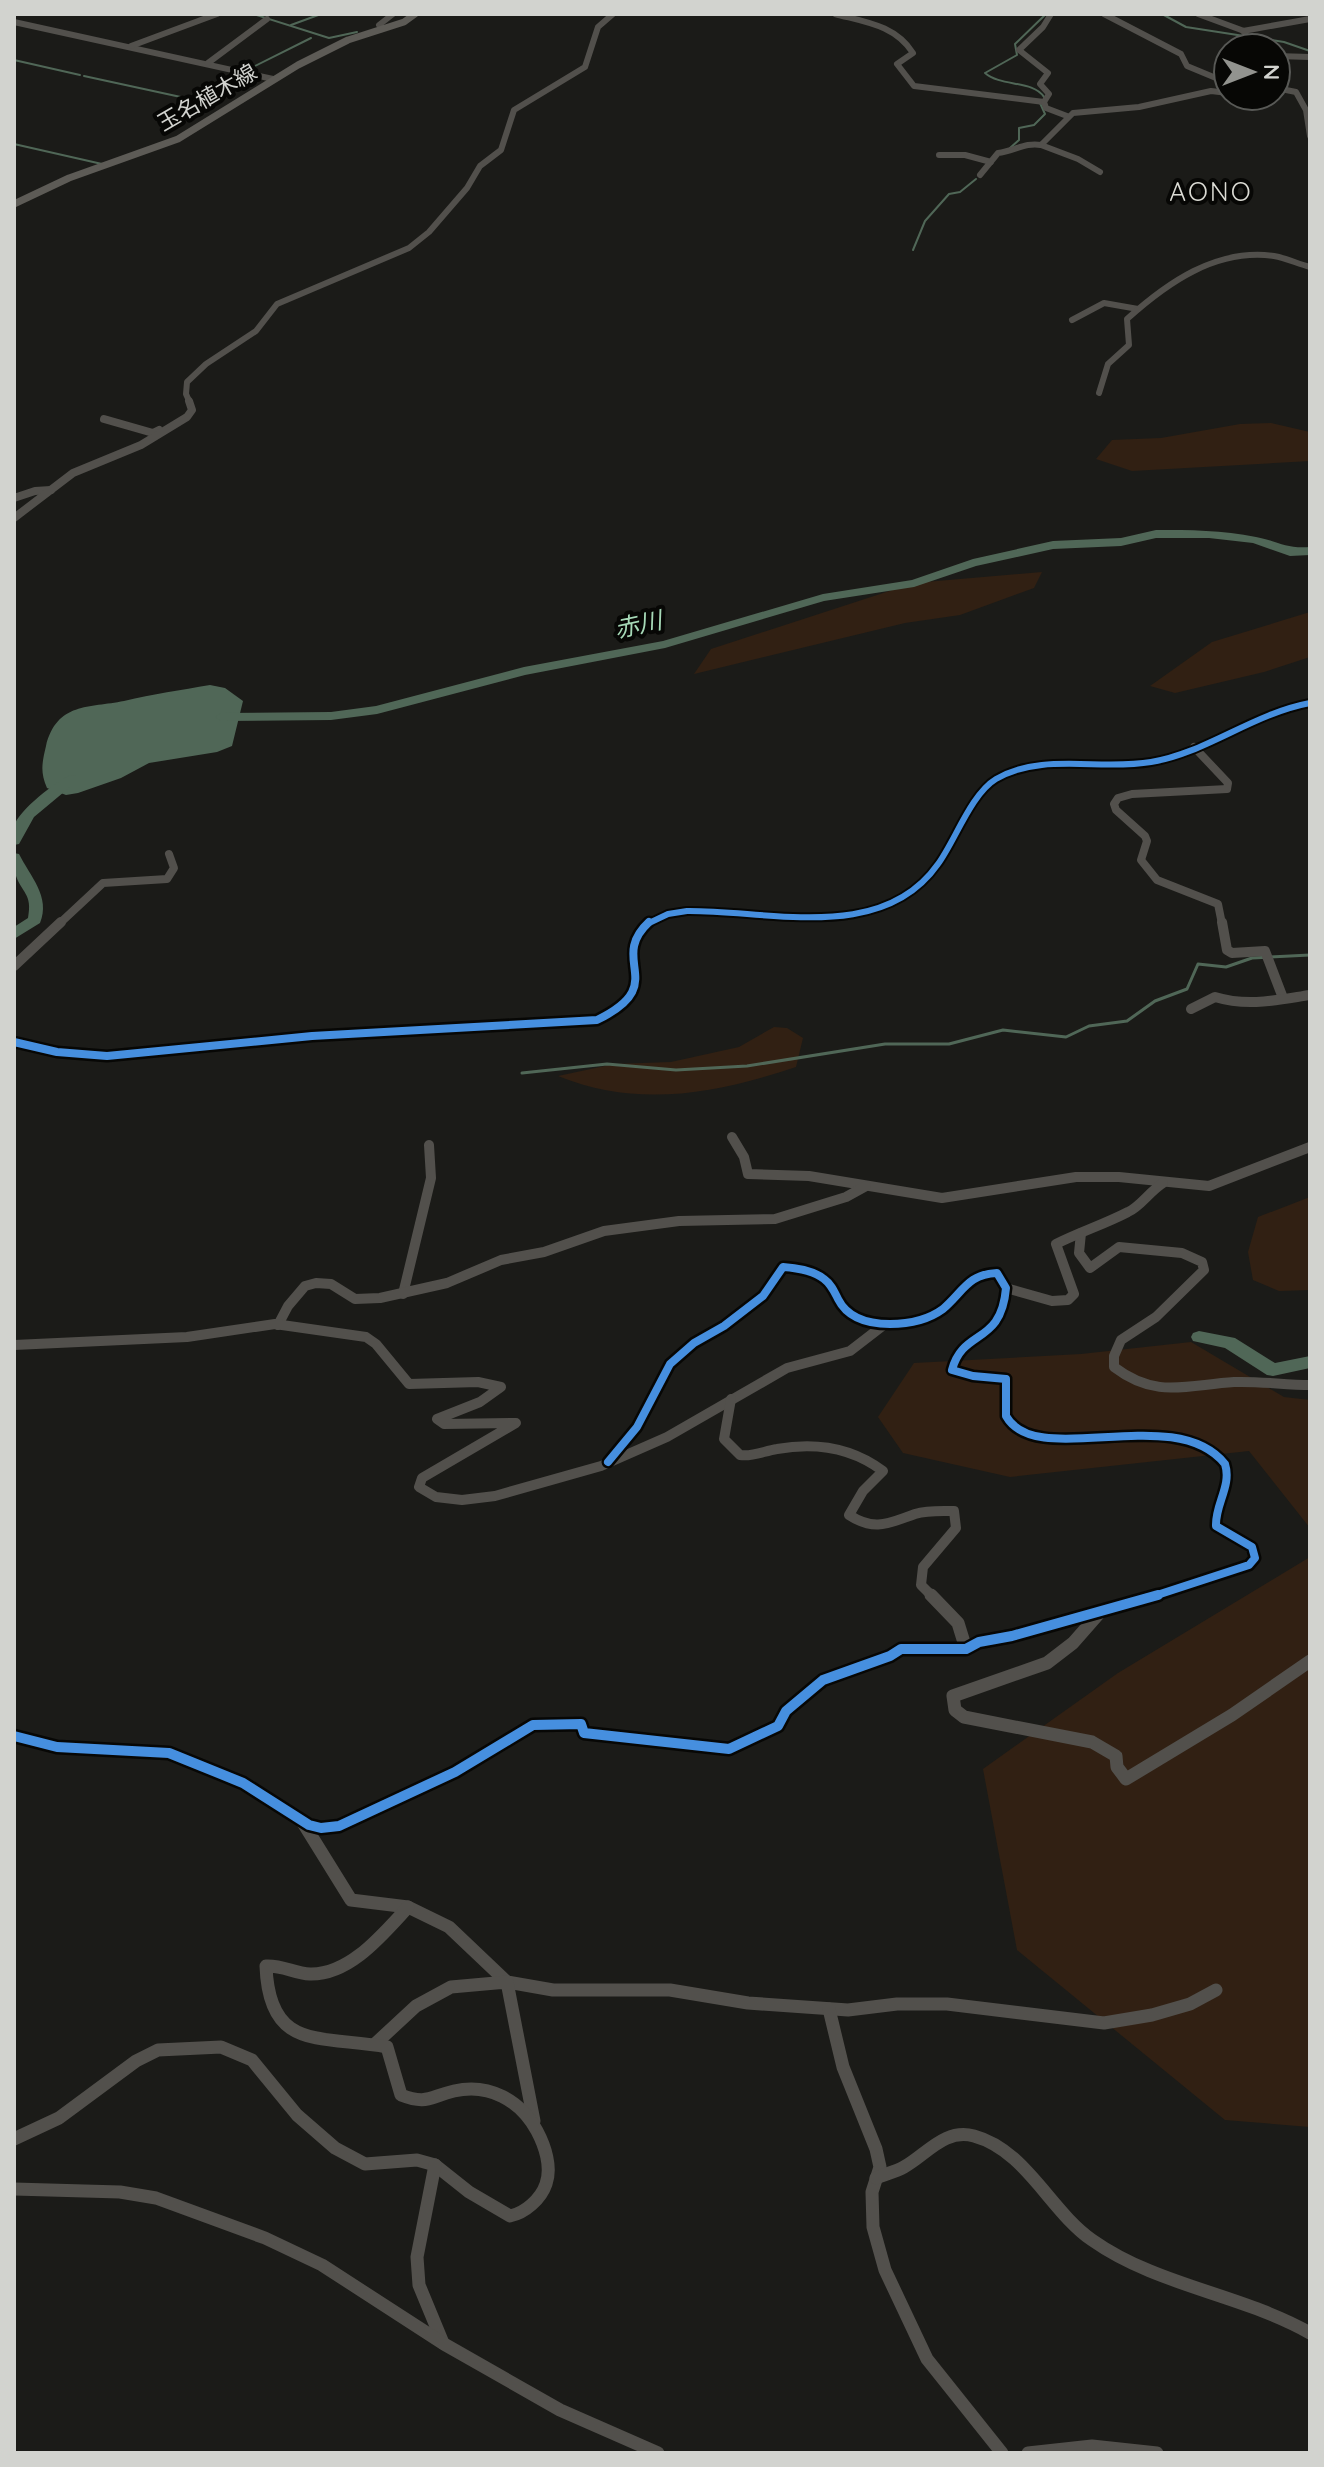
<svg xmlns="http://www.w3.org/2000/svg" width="1324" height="2467" font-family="Quicksand,'Noto Sans JP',sans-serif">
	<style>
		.green { fill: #312013 }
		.water { fill: #506757 }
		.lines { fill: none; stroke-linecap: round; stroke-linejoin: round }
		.stream-far1 { stroke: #506757; stroke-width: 2 }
		.stream { stroke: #506757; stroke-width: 3 }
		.river { fill: #506757; fill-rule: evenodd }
		.minor-far3 { stroke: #52504c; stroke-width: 6 }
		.minor-far2 { stroke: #52504c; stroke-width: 8 }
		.minor-far1 { stroke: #52504c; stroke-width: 10 }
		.minor { stroke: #52504c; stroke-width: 13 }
		.major { stroke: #5d5b56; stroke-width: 7 }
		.cycleway-far2-casing { stroke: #070705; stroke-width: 10 }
		.cycleway-far1-casing { stroke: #070705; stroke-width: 13 }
		.cycleway-casing { stroke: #070705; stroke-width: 15 }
		.cycleway-far2 { stroke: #468fdf; stroke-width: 6 }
		.cycleway-far1 { stroke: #468fdf; stroke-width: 8 }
		.cycleway { stroke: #468fdf; stroke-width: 10 }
		.labels { text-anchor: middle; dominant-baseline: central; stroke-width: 8; stroke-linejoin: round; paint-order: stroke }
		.far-street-label { font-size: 22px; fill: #d2d3cf; stroke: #070705 }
		.far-water-label { font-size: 24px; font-style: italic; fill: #a6d9b7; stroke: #070705 }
		.far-quarter-label { font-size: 26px; letter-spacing: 2px; fill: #dbdbd4; stroke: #070705 }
	</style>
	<rect width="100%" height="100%" fill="#1b1b18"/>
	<g class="green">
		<polygon points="1271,423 1310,432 1310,461 1132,471 1096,459 1112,440 1161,438 1240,424"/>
		<polygon points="1042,572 1034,588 960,615 905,623 694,674 711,649 914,583"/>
		<polygon points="1310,612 1310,657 1264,672 1175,693 1150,686 1212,642"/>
		<path d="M774,1027L787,1028L803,1038L796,1067C717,1093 639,1109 558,1076L614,1064L671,1062L739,1047Z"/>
		<polygon points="1310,1197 1310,1290 1279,1291 1253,1280 1248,1252 1258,1217"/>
		<polygon points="1191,1342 1284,1397 1310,1400 1310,1528 1249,1451 1010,1477 903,1453 878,1417 914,1363 1081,1354"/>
		<polygon points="1310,1557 1310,2127 1225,2120 1017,1950 983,1769 1118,1673"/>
	</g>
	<path class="water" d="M210,685L225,688L243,701L232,746L217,752L149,763L121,778L78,793L66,795L47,788C40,772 42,763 46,746C57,702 89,708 124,701C153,694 181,690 210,685Z"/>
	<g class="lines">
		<g class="stream-far1">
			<polyline points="253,14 329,38 357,32"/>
			<polyline points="1162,14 1186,27 1244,36"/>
			<polyline points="291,25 321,14"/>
			<polyline points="1252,37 1284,42 1310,51"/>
			<polyline points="14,60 80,75"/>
			<polyline points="243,69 247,70 311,38"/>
			<polyline points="84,76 213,104"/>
			<path d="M1044,97C1033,80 1001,87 985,73L1017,55L1015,44L1046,14"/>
			<polyline points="14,144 102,164"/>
			<polyline points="1010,148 1019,140 1019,128 1034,125 1045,114 1040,103"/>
			<polyline points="913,250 925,221 949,194 960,192 976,179"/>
		</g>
		<polyline class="stream" points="522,1073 607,1064 676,1070 747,1066 885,1044 949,1044 1003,1030 1066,1037 1089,1026 1127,1021 1155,1001 1187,989 1198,964 1226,967 1252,958 1310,955"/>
		<g class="river">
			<path d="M1156,530C1189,530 1223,530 1256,537C1278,541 1286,549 1310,547V555L1290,556L1253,543L1209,538H1156L1121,546L1053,549L976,566L914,587L824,601L665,648L525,675L377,714L331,720L221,721L215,717L221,713L331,712L376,706L524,667L663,641L823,594L912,580L973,559L1053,541L1121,538Z"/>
			<path d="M71,775L76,776V782L34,817L19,844L14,845C14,840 13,831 14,826C18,811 57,780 71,775Z"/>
			<path d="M14,853L19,854C30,876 51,897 40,923L14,939V927L28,918C33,893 21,893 15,873C13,868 14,859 14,853Z"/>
			<polygon points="1199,1331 1235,1338 1275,1363 1310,1356 1310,1368 1273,1376 1267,1375 1225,1348 1193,1341 1191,1337 1193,1333"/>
		</g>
		<g class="minor-far3">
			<path d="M835,14C865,22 895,25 913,53L897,64L914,86L1044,102"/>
			<polyline points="1051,14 1043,27 1019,50 1048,73 1040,84 1049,94 1044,102 1046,108 1067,116"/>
			<polyline points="1104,14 1181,54 1187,66 1228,83"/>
			<polyline points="1198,14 1244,31 1247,37 1268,48"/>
			<polyline points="14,22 273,79"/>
			<polyline points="382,29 379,25 393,14"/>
			<polyline points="1243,31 1310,19"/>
			<polyline points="131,46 217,14"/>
			<polyline points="1276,56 1310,57"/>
			<polyline points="208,63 267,19"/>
			<polyline points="1276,88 1296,92 1306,110 1310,136"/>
			<polyline points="1041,145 1078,159 1100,172"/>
			<polyline points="939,155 965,155 991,162"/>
			<path d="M980,175L998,153C1014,151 1026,142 1041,145L1073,113L1139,107L1211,91L1228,93"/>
			<polyline points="1072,320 1104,303 1138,309"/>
			<path d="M1099,393L1108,364L1129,345L1127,319C1167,283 1216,248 1274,256C1286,258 1298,264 1310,267"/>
			<polyline points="190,403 186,394 187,382 206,364 256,331 277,304 409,248 429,232 467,188 480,166 501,150 514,110 585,67 598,27 613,14"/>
		</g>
		<g class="minor-far2">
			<polyline points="104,419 153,433 159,430"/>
			<polyline points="14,498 35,491 51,490"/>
			<polyline points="14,518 73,473 141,445 187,417 192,410 189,401"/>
			<polyline points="1194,747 1228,783 1227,789 1132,794 1118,798 1114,804 1116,810 1145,836 1147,841 1141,860 1157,880 1218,904 1222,924"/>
			<polyline points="59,924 103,883 167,879 174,868 169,854"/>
			<path d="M647,924L668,914L687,911C769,910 882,944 938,864C955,841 971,794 996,779C1042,752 1100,771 1151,762C1206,753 1252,714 1310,703"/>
		</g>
		<g class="minor-far1">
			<polyline points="1222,922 1227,950 1232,953 1265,951 1283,998"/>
			<polyline points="14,966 61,922"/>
			<path d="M1191,1009L1215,997C1248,1007 1277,1000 1310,995"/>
			<path d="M14,1042L57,1052L107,1056L312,1036L597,1020C671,984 607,961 649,922"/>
			<polyline points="732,1137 744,1157 748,1174 809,1176 942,1198 1076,1177 1119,1177 1209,1186 1310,1147"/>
			<path d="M1081,1233L1079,1253L1090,1268L1119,1247L1182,1253L1202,1262L1204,1270L1156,1317L1121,1340L1114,1356V1367C1156,1399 1186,1385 1234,1382C1260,1381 1285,1385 1310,1385"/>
			<path d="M1006,1288L1052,1301L1068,1300L1074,1294L1056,1244C1080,1232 1105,1224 1128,1212C1140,1207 1150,1191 1163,1183"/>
			<polyline points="403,1294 431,1178 429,1145"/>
			<polyline points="278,1325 288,1306 305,1286 316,1283 331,1284 355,1299 380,1298 447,1283 501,1260 544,1252 604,1231 679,1221 775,1219 846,1197 866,1186"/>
			<polyline points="14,1345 187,1337 275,1324 366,1337 376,1344 409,1384 478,1382 501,1387 480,1402 437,1419 444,1424 516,1423 422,1478 419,1487 436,1497 462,1500 495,1496 601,1466 667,1437 787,1368 850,1351 885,1324"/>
			<path d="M731,1399L724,1439L740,1455C753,1457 764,1451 777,1449C816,1442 851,1447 883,1471L863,1491L849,1515C875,1532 889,1523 915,1514C928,1510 941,1511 954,1511L956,1528L923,1567L921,1585L933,1597"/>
			<path d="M608,1462L637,1427L670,1364L694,1343L724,1326L763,1296L783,1267C797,1268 813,1270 824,1279C831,1284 834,1291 838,1299C848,1319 869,1324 890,1324C909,1324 928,1320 943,1309C963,1292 968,1274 997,1273L1006,1288C1001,1346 963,1328 952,1370L973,1376L1006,1379V1416C1037,1471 1174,1401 1225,1464C1232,1486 1215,1504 1216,1526L1252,1547L1255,1558L1249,1565L1151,1597"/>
		</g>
		<g class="minor">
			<polyline points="931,1595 958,1623 966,1649"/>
			<polyline points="1102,1610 1073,1643 1047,1663 953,1696 955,1710 964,1717 1092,1742 1116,1756 1117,1767 1126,1779 1232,1715 1310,1661"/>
			<polyline points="14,1736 57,1747 169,1753 243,1783 309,1825 321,1828 339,1826 455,1772 533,1725 581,1724 584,1733 729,1749 778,1726 786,1711 823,1680 890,1656 901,1649 966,1649 979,1642 1012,1636 1158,1595"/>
			<polyline points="302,1821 351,1900 408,1907 449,1927 507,1982 553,1990 670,1990 748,2003 848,2010 897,2004 947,2004 1104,2023 1152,2015 1190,2004 1216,1990"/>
			<polyline points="829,2009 843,2067 876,2149 880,2167 872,2192 873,2227 885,2270 927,2359 1002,2453"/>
			<polyline points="375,2044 416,2006 451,1987 507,1982 534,2121"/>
			<path d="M14,2139L59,2118L136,2061L158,2050L221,2047L252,2060L297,2115L335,2148L365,2164L417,2160L435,2165L469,2192L510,2216C525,2213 541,2199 546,2184C552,2167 545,2146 537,2131C520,2100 489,2083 454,2091C429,2097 427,2105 401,2095L387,2047C321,2035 269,2052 266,1966C282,1965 294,1973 310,1974C350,1975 383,1934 408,1907"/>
			<polyline points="435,2165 417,2257 419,2285 443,2343"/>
			<path d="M876,2178C885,2174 895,2172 904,2167C927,2154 945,2128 974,2136C1026,2150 1050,2211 1092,2240C1157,2286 1241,2294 1310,2333"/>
			<polyline points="14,2189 120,2192 156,2198 265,2238 322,2265 444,2344 560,2410 658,2453"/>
			<polyline points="1028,2453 1092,2446 1157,2453"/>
		</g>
		<polyline class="major" points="14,204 69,178 178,139 298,65 348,40 404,22 415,14"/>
		<defs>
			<path id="cycleway-far2" d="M647,924L668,914L687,911C769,910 882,944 938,864C955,841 971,794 996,779C1042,752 1100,771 1151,762C1206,753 1252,714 1310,703"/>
			<g id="cycleway-far1">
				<path d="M14,1042L57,1052L107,1056L312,1036L597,1020C671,984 607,961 649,922"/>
				<path d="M608,1462L637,1427L670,1364L694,1343L724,1326L763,1296L783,1267C797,1268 813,1270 824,1279C831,1284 834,1291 838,1299C848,1319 869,1324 890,1324C909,1324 928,1320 943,1309C963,1292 968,1274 997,1273L1006,1288C1001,1346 963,1328 952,1370L973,1376L1006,1379V1416C1037,1471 1174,1401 1225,1464C1232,1486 1215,1504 1216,1526L1252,1547L1255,1558L1249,1565L1151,1597"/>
			</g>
			<polyline id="cycleway" points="14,1736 57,1747 169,1753 243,1783 309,1825 321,1828 339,1826 455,1772 533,1725 581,1724 584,1733 729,1749 778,1726 786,1711 823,1680 890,1656 901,1649 966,1649 979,1642 1012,1636 1158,1595"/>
		</defs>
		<use href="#cycleway-far2" class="cycleway-far2-casing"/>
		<use href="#cycleway-far1" class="cycleway-far1-casing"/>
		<use href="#cycleway" class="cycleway-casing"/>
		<use href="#cycleway-far2" class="cycleway-far2"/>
		<use href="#cycleway-far1" class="cycleway-far1"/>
		<use href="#cycleway" class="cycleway"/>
	</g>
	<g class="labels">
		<g class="far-street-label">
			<text transform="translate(207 97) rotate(-30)">玉名植木線</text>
		</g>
		<g class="far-water-label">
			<text transform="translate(638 624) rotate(-12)">赤川</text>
		</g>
		<g class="far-quarter-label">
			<text x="1211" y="191">AONO</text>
		</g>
	</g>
	<rect width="1324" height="2467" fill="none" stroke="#d2d3cf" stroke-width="32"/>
	<g transform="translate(1252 72) rotate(90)"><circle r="38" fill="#070705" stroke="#585956" stroke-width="2"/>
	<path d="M0-6L14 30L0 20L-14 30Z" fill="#92938f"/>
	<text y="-12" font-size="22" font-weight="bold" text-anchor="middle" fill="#d2d3cf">N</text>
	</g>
</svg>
